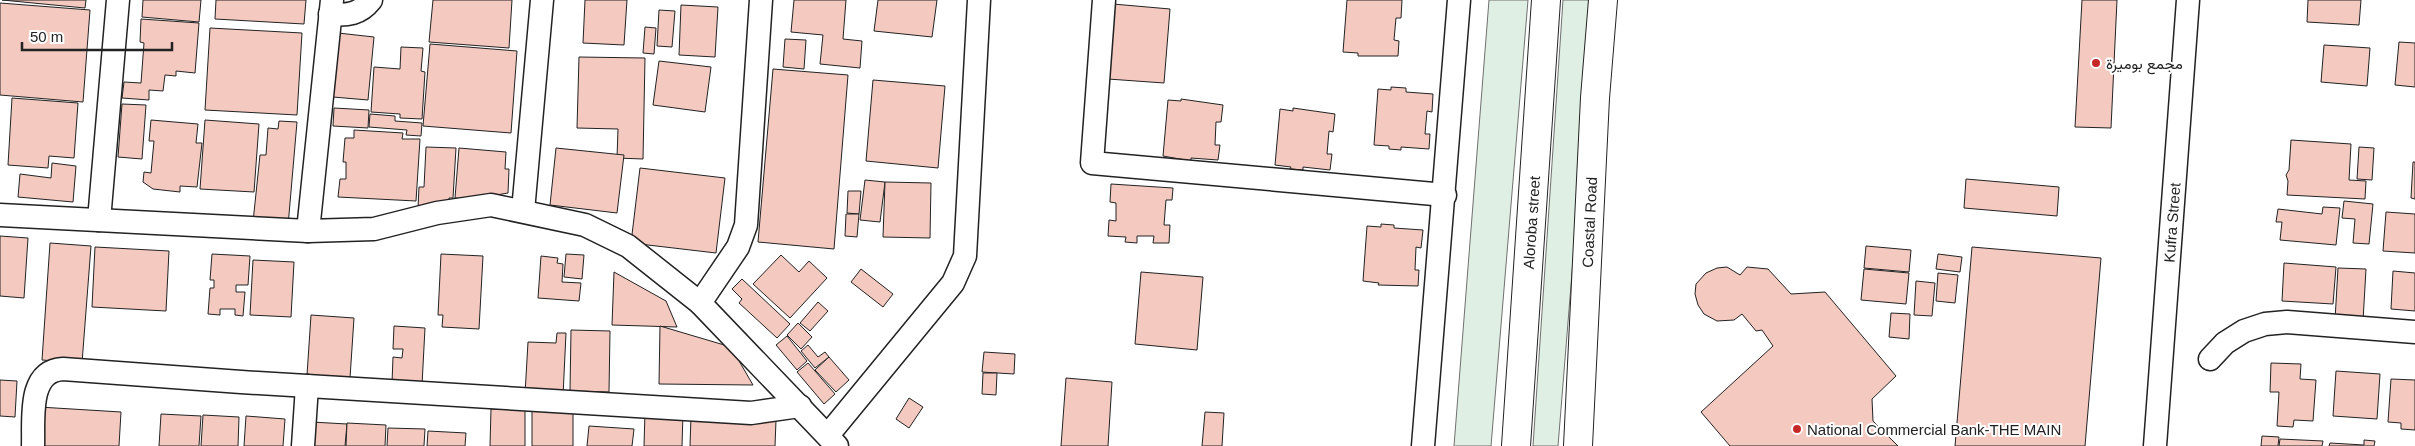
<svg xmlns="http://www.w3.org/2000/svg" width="2415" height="446" font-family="Arial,Vazirmatn,sans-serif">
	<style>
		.green { fill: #e0efe3; stroke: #6f6f6f }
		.building { fill: #f3c9c0; stroke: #222 }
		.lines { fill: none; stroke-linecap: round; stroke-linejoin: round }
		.minor-casing { stroke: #222; stroke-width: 25 }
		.highway-casing { stroke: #222; stroke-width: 30 }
		.minor { stroke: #fff; stroke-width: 22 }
		.highway { stroke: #fff; stroke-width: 28 }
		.poi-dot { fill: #c62828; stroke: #fff; stroke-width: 2 }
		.labels { text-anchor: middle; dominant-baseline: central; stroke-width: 4; stroke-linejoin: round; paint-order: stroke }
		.poi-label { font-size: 15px; fill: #222; stroke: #fff; text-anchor: start }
		.street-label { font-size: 15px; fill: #222; stroke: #fff }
	</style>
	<rect width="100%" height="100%" fill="#fff"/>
	<g class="green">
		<polygon points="1489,0 1528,0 1491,446 1454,446"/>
		<polygon points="1563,0 1594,0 1558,446 1533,446"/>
	</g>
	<g class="building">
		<polygon points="2,0 86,0 85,8"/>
		<polygon points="143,0 201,0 199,22 142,17"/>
		<polygon points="216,0 306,0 304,24 215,19"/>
		<polygon points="433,0 512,0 509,48 429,42"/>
		<polygon points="585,0 627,0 624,45 583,43"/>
		<polygon points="794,0 846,0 843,39 862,41 860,68 820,64 823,35 791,32"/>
		<polygon points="878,0 937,0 932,37 874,31"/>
		<polygon points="1347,0 1402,0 1401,18 1396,18 1394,40 1399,41 1398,56 1358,56 1358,53 1343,52"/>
		<polygon points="2082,0 2117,0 2111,128 2075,127"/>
		<polygon points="2308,0 2361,0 2359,25 2307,22"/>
		<polygon points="0,3 90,10 83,102 0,95"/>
		<polygon points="1113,4 1170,9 1164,83 1108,79"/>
		<polygon points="681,5 718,7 715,57 679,55"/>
		<polygon points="659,10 675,11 672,47 657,46"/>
		<polygon points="141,19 199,23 195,73 176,71 176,76 165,75 163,91 149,90 149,100 122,98 124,82 141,83 144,43 140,42"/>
		<polygon points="645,27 656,28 654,54 643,53"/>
		<polygon points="210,28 302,33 297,115 205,110"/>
		<polygon points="338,33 374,37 368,100 333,97"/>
		<polygon points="785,39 806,40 804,69 783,67"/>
		<polygon points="2399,42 2415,43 2415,87 2395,85"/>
		<polygon points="430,44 517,51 511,133 423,126"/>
		<polygon points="2324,45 2370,48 2367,86 2321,82"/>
		<polygon points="401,47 423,48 421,71 425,72 422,119 400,118 400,114 371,112 374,67 400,69"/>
		<polygon points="579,57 645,58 643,159 617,158 618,129 577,128"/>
		<polygon points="659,61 711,67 705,112 653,105"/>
		<polygon points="773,69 848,75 834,249 758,242"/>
		<polygon points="873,80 945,86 938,168 866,161"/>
		<polygon points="1391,87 1406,88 1406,92 1433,94 1432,112 1427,111 1425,134 1430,134 1429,149 1401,147 1401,150 1389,149 1389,146 1374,145 1378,89 1391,90"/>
		<polygon points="12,98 78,103 74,158 49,156 48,168 8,165"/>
		<polygon points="1181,99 1223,105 1221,122 1216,122 1215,145 1220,145 1218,160 1191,158 1191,161 1163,156 1168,100 1181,101"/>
		<polygon points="122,104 146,105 142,159 118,157"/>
		<polygon points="334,108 369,110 368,128 333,126"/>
		<polygon points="1293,108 1335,114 1333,132 1329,131 1327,154 1332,154 1330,170 1303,167 1303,170 1290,169 1291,167 1275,165 1280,109 1293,111"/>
		<polygon points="370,114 395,116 395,121 422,123 421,136 406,135 407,130 369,127"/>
		<polygon points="151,120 198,124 196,143 202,143 197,187 180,186 180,192 153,189 143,182 144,172 151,173 154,141 149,141"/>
		<polygon points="205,120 259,124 254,192 200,189"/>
		<polygon points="279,121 297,122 288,226 253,222 260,155 266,155 268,128 278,129"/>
		<polygon points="354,130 403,133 402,139 420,139 416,201 338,197 340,179 346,179 346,162 343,162 345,138 354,138"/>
		<polygon points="2291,140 2351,144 2349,180 2366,181 2365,199 2287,195 2288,181 2286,175 2289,170"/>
		<polygon points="426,147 456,148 453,198 449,198 449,201 418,208 419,187 424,187"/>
		<polygon points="2359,147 2374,148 2372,180 2357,179"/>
		<polygon points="459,148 506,152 505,169 509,169 508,193 473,199 455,198"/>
		<polygon points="556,148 624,155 617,213 550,205"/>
		<polygon points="2413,162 2415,162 2415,199 2411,198"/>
		<polygon points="52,163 76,166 73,202 18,197 20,174 51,178"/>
		<polygon points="640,168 725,178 716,253 631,243"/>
		<polygon points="1966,179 2059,187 2057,216 1964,208"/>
		<polygon points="865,180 885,182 880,222 860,220"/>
		<polygon points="885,182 931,183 930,238 883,237"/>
		<polygon points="1111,184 1173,188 1172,200 1166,200 1164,225 1170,225 1169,243 1153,243 1154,236 1137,236 1137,243 1125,242 1126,237 1108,236 1109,220 1116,221 1116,203 1110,202"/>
		<polygon points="848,191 861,191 859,214 847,213"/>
		<polygon points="2344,201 2373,204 2369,244 2353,243 2355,219 2342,218"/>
		<polygon points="2323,207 2340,208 2336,245 2280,240 2282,222 2276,222 2278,209 2322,214"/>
		<polygon points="2386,212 2415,214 2415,253 2383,251"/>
		<polygon points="846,214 859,214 857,237 845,236"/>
		<polygon points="1381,224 1394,225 1394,228 1423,230 1421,248 1416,247 1415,270 1419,270 1418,286 1378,285 1379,283 1363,281 1367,226 1381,227"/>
		<polygon points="0,236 28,238 24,298 0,296"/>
		<polygon points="50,243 91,246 82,363 42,360"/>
		<polygon points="1866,246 1911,250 1909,272 1864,268"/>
		<polygon points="95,247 169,251 166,311 92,307"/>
		<polygon points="1972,247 2101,258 2085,446 1955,446"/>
		<polygon points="212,254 250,256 248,285 236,285 236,292 245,292 243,316 235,315 235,309 220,309 220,315 208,314 210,288 214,288 214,280 210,280"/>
		<polygon points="441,254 483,256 479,329 442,327 443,315 438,315"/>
		<polygon points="566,254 584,255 582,279 564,277"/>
		<polygon points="1938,254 1962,257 1960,272 1936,269"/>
		<polygon points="781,255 799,272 809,261 827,278 790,318 753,284"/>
		<polygon points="541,256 558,258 557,263 563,264 562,282 581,283 579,301 538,298"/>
		<polygon points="253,260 294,262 291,317 250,315"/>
		<polygon points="2284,263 2336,267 2333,304 2282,301"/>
		<polygon points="1727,267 1740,275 1747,267 1768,269 1791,294 1825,292 1896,376 1872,399 1873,421 1898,446 1730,446 1701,412 1773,346 1762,330 1756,331 1742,314 1734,320 1717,321 1704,314 1698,305 1695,294 1696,284 1706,273 1717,268"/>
		<polygon points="2338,268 2366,269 2363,321 2335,320"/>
		<polygon points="861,269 893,294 883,307 851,282"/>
		<polygon points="1864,269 1909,273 1906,304 1861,300"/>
		<polygon points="2393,271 2415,273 2415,311 2391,309"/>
		<polygon points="614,272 666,301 677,327 612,325"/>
		<polygon points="1141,272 1203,277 1197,350 1135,344"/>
		<polygon points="1938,273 1958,275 1955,303 1936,301"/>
		<polygon points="742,279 790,324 777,338 739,303 742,299 732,289"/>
		<polygon points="1916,281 1935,283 1932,316 1914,315"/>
		<polygon points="818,302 828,311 810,331 800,323"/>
		<polygon points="1891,313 1910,314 1909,339 1889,337"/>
		<polygon points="311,315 354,318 350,378 307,375"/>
		<polygon points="798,323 812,337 801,349 787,335"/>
		<polygon points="394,326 425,328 422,385 392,383 393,357 402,358 403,349 393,349"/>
		<polygon points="660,326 731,347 753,385 659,384"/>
		<polygon points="571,330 610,331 609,392 570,391"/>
		<polygon points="557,333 566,333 563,396 525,394 528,342 556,343"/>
		<polygon points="787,336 807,361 797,370 776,345"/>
		<polygon points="808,345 818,357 825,352 829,357 815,368 801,351"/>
		<polygon points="984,352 1015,354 1014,374 982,372"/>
		<polygon points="829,357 849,380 836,392 815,370"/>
		<polygon points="808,363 835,394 824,404 797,372"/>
		<polygon points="2271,363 2301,364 2300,379 2316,380 2313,421 2294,420 2293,427 2277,426 2279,392 2270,392"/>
		<polygon points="2336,371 2380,374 2377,419 2333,416"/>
		<polygon points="983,373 997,373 996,395 982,394"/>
		<polygon points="1066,378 1112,382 1108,446 1061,446"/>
		<polygon points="2391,379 2415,380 2415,430 2401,429 2401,423 2388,422"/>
		<polygon points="0,380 17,381 15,417 0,416"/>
		<polygon points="909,398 923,407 909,428 896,419"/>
		<polygon points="39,407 121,412 119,446 37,446"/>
		<polygon points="491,409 525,410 525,446 490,446"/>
		<polygon points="532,409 573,410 573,446 532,446"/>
		<polygon points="645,412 683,413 682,446 644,446"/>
		<polygon points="1205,412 1224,413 1222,446 1202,446"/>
		<polygon points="161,414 201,416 199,446 159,446"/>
		<polygon points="203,415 239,417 238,446 201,446"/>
		<polygon points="246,416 285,419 283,446 244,446"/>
		<polygon points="691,416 776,420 775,446 690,446"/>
		<polygon points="311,422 347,424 345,446 309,446"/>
		<polygon points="347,423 386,425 385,446 346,446"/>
		<polygon points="589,426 634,429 632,446 587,446"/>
		<polygon points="388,428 425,429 424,446 387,446"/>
		<polygon points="428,431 466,433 465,446 427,446"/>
		<polygon points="2262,436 2279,437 2278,446 2261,446"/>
		<polygon points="2280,439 2323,441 2322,446 2279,446"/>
		<polygon points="2364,440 2375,441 2374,446 2329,446 2330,443 2364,445"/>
	</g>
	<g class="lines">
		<defs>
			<g id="minor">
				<polyline points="1104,0 1092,163 1445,195"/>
				<path d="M330,14C347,16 360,14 371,0"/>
				<polyline points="523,211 542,0"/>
				<polyline points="0,215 308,231 374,229 437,213 491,205 585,225 628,246 700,303 837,446"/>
				<polyline points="99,220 118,0"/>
				<polyline points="308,231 332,0"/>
				<polyline points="700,303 738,247 746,225 761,0"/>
				<polyline points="2210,359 2225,343 2244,331 2265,324 2287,322 2415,332"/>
				<polyline points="828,435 953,283 965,256 979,0"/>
				<path d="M33,446C34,420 27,371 63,369L241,382L751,413L800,406"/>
				<polyline points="303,446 307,386"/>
				<polyline points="1423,446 1459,0"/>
				<path id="s1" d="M2155,446L2188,0"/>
			</g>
			<g id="highway">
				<path id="s2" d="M1516,446L1546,0"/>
				<path id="s3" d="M1578,446L1595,98L1603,0"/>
			</g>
		</defs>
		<use href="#minor" class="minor-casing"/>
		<use href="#highway" class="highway-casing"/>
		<use href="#minor" class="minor"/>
		<use href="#highway" class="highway"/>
	</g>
	<g class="poi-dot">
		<circle cx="2096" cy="63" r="5"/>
		<circle cx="1797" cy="429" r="5"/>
	</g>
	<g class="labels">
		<g class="poi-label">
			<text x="2106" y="63">مجمع بوميرة</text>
			<text x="1807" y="429">National Commercial Bank-THE MAIN</text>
		</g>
		<g class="street-label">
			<text stroke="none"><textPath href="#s2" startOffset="224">Aloroba street</textPath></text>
			<text stroke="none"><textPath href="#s3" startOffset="224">Coastal Road</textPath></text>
			<text stroke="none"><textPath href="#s1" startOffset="224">Kufra Street</textPath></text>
		</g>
	</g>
	<path d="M22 42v8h150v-8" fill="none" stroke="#222222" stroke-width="2.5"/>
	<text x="30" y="42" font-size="15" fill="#222222" stroke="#ffffff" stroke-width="4" paint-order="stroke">50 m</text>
</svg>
